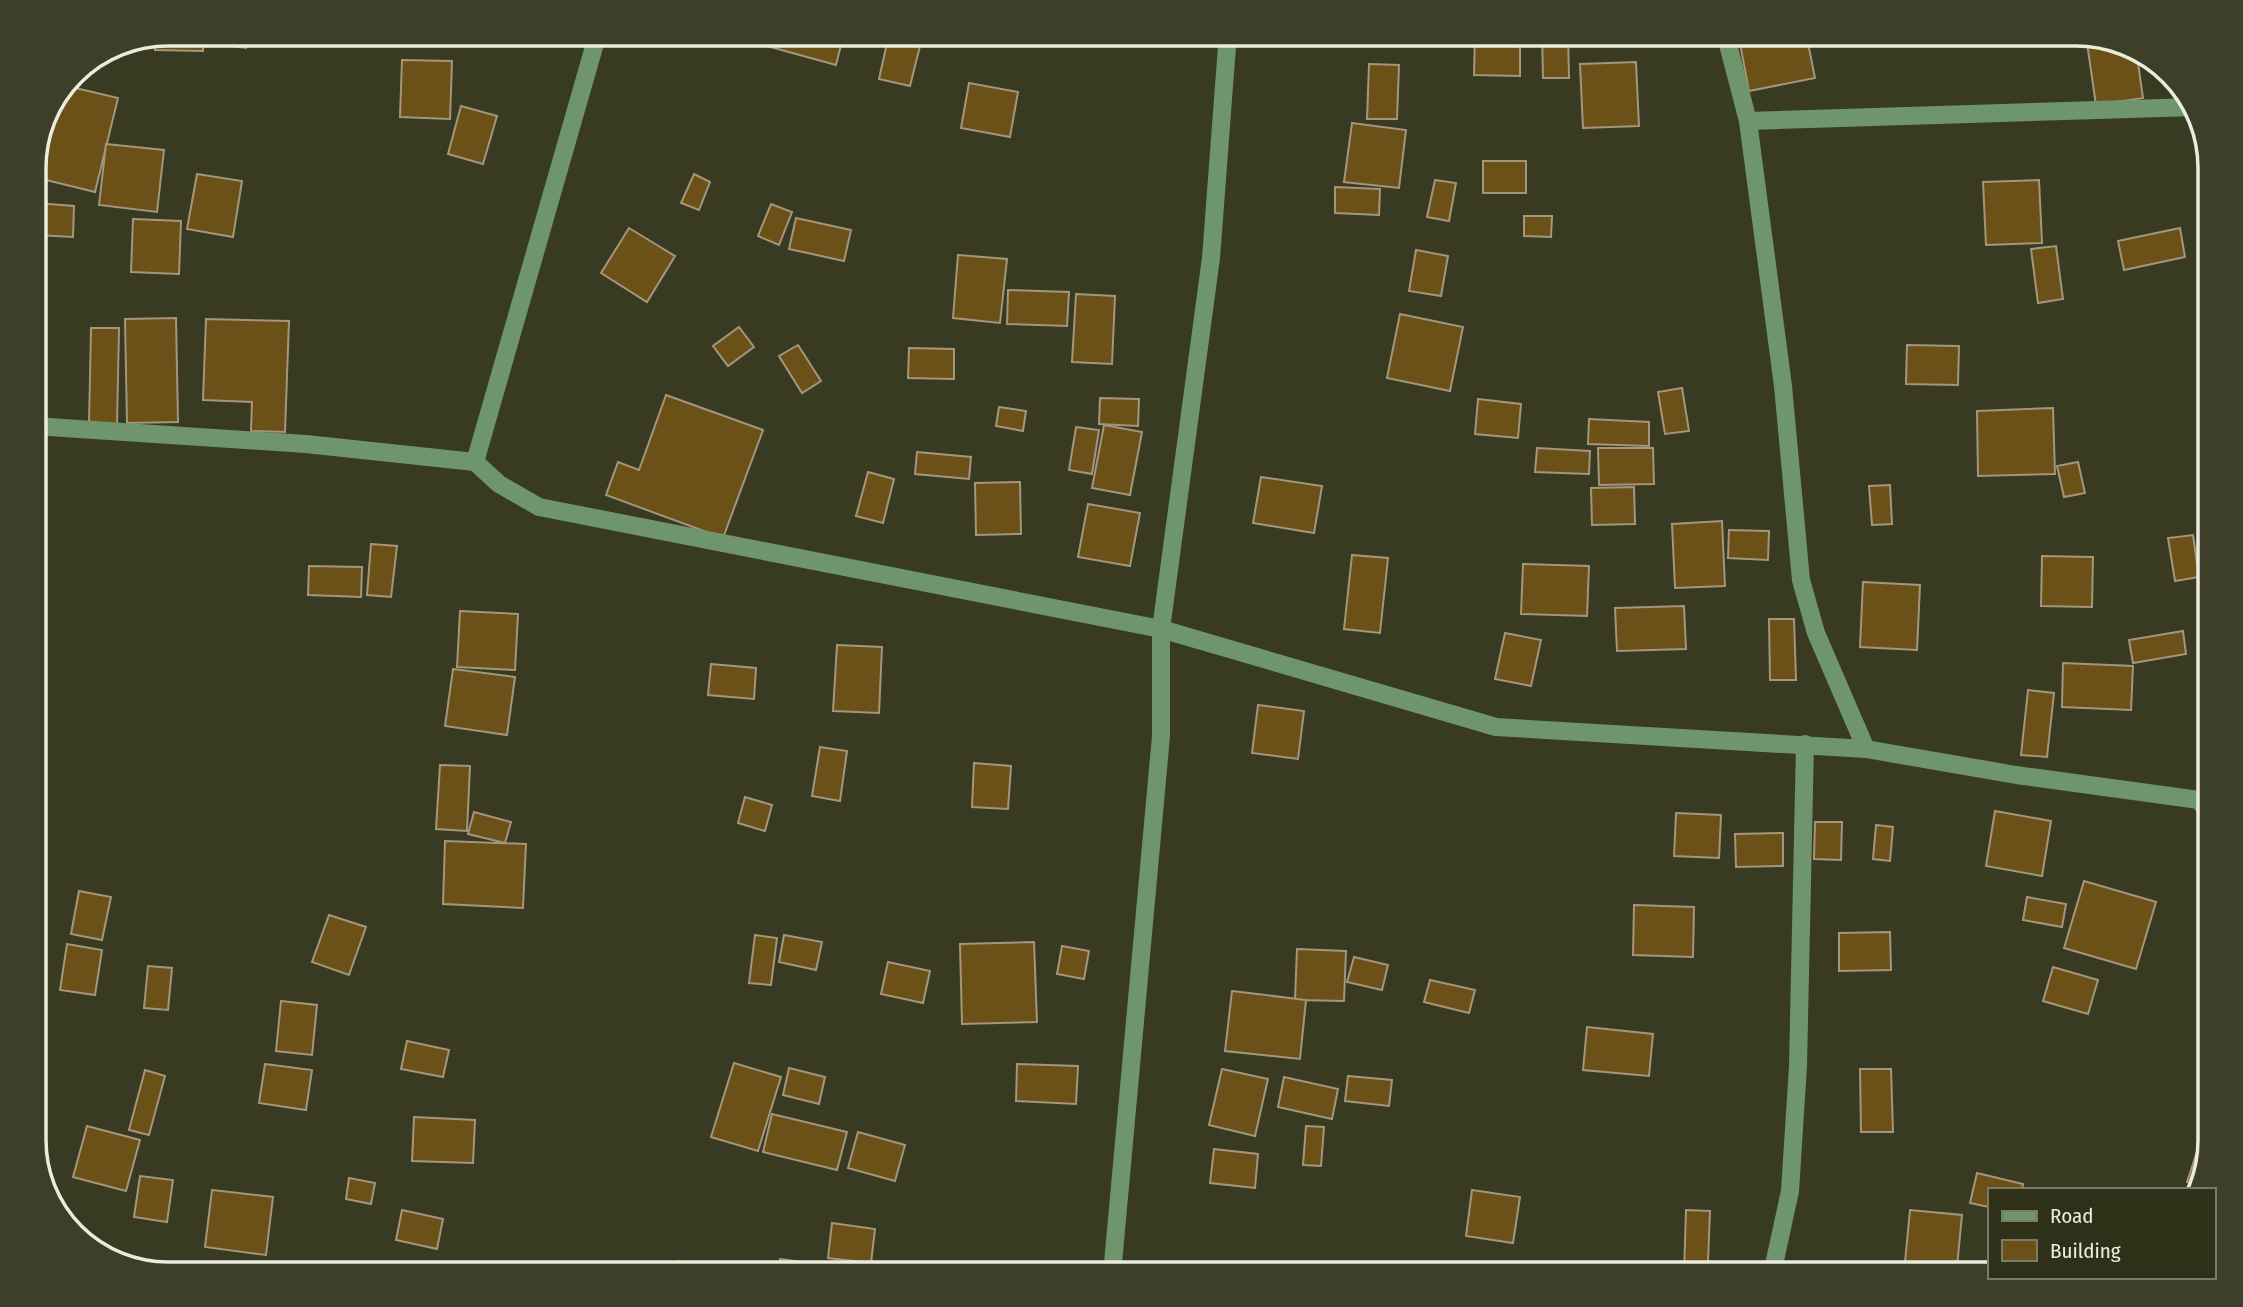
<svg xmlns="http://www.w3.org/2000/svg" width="2243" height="1307" font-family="'Fira Sans Condensed',sans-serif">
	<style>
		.building { fill: #6b5017; stroke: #a3967d; stroke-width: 2 }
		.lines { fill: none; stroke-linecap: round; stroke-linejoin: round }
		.minor { stroke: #6f956d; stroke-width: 18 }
		.rim { fill: none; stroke: #eaecdd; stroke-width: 3.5 }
	</style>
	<rect width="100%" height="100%" fill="#383a22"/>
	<g class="building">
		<polygon points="167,33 204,33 203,51 155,50 155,36"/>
		<polygon points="207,33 248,33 246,48 206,43"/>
		<polygon points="514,33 549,33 543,46"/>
		<polygon points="771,33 844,33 836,65 767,46"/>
		<polygon points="1475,33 1520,33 1520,76 1474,75"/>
		<polygon points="1542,33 1568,33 1569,78 1543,78"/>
		<polygon points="1738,33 1806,33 1815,78 1749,91"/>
		<polygon points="889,34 921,42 910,86 879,79"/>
		<polygon points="2102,40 2136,49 2143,98 2096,105 2087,43"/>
		<polygon points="402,60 452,61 450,119 400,117"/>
		<polygon points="1636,62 1639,126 1583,128 1580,64"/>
		<polygon points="1369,64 1399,65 1397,119 1367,119"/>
		<polygon points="969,83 1018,92 1010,137 961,128"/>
		<polygon points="67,86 118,98 95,192 38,178 55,112"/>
		<polygon points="461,106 497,116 483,164 448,154"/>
		<polygon points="1352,123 1406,130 1399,188 1344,182"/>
		<polygon points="106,144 164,150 157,212 99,205"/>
		<rect x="1483" y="161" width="43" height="32"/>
		<polygon points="197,174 242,181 233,237 187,229"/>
		<polygon points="694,174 710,182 699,210 681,203"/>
		<polygon points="1435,180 1456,183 1449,221 1427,217"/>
		<polygon points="2039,180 2042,243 1986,245 1983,182"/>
		<polygon points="1335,187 1380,189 1379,215 1335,213"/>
		<polygon points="36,203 74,206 73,237 35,235"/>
		<polygon points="771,204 792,212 779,245 758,236"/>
		<polygon points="1524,216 1552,216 1551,237 1524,236"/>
		<polygon points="796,218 851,230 844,261 789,249"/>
		<polygon points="133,219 181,221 179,274 131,272"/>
		<polygon points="629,228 675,256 647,302 601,273"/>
		<polygon points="2180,228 2185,257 2124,270 2118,241"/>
		<polygon points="2056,246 2063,299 2038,303 2031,249"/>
		<polygon points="1416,250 1448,256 1441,296 1409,291"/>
		<polygon points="958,255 1007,259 1000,323 953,318"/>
		<polygon points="1008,290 1069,292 1067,326 1007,324"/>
		<polygon points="1076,294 1115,296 1112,364 1072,362"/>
		<polygon points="1400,314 1463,327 1450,391 1387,378"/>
		<polygon points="176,318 178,422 127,423 125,319"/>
		<polygon points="206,319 289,321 285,432 251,431 252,402 203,400"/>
		<polygon points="739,327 754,347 728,366 713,346"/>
		<polygon points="91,328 119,328 117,425 89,424"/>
		<polygon points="798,345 821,381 802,393 779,356"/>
		<polygon points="1907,345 1959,346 1958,385 1906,384"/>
		<polygon points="909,348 954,349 954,379 908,378"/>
		<polygon points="1682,388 1689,431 1665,434 1658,392"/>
		<polygon points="666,395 763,430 723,538 606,495 618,462 639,470"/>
		<polygon points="1100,398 1139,399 1138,426 1099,424"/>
		<polygon points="1478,399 1521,404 1518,438 1475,434"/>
		<polygon points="999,407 1026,411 1023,431 996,426"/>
		<polygon points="2053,408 2055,474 1978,476 1977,411"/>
		<polygon points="1589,419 1649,422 1649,446 1588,444"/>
		<polygon points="1104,425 1142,432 1130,495 1092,488"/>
		<polygon points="1076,427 1099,430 1092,474 1069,470"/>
		<polygon points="1537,448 1590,451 1589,474 1535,472"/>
		<polygon points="1598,448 1653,448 1654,484 1599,485"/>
		<polygon points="917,452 971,457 969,479 915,474"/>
		<polygon points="2078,462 2085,493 2064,497 2057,466"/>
		<polygon points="868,472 894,479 883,523 856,516"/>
		<polygon points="1261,477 1322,486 1314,533 1253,523"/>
		<polygon points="1020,482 1021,534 976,535 975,483"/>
		<polygon points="1890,485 1892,524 1872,525 1869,486"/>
		<polygon points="1634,487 1635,524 1592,525 1591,488"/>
		<polygon points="1088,504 1140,513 1130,566 1078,557"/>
		<polygon points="1722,521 1725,586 1675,588 1672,524"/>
		<polygon points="1729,530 1769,531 1768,560 1728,558"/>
		<polygon points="2193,535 2199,577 2175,581 2168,538"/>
		<polygon points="371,544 397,546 391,597 367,595"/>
		<polygon points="1352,555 1388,558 1380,633 1344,629"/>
		<polygon points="2042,556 2093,557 2092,607 2041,606"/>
		<polygon points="1523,564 1589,566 1587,616 1521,614"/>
		<polygon points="309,566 362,567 361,597 308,595"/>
		<polygon points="1863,582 1920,585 1917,650 1860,647"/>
		<polygon points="1684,606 1686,649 1617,651 1615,608"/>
		<polygon points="460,611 518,614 515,670 457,667"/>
		<polygon points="1769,619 1794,619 1796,680 1770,680"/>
		<polygon points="2183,631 2186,654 2133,663 2129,640"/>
		<polygon points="1505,633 1541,640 1531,686 1495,679"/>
		<polygon points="837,645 882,647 879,713 833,711"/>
		<polygon points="2063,663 2133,666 2131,710 2062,707"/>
		<polygon points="711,664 756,668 754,699 708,695"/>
		<polygon points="453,669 515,677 507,735 445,726"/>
		<polygon points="2028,690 2054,693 2047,757 2021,755"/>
		<polygon points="1258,705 1304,711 1298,759 1252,753"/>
		<polygon points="820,747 847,751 840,801 812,796"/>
		<polygon points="974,763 1011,766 1008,809 972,807"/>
		<polygon points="440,765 470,766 467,831 436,829"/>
		<polygon points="745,797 772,805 765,831 738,823"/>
		<polygon points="1995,811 2051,821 2042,876 1986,866"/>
		<polygon points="474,812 511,822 505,843 468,834"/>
		<polygon points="1676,813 1721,815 1719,858 1674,856"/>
		<polygon points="1815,822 1842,822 1841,860 1814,859"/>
		<polygon points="1876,825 1893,827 1890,861 1873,859"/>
		<polygon points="1783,833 1783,866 1736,867 1735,834"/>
		<polygon points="445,841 526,844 523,908 443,904"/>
		<polygon points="2084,881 2156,902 2136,969 2064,948"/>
		<polygon points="79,891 111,897 102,940 71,934"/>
		<polygon points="2027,897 2066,904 2062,927 2023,920"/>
		<polygon points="1634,905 1694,907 1693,957 1633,955"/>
		<polygon points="329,915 366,927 349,975 312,962"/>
		<polygon points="1890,932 1891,970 1839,971 1839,933"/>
		<polygon points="755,935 777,938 771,985 749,983"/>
		<polygon points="784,935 822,942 816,970 779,962"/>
		<polygon points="1034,942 1037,1022 962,1024 960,944"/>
		<polygon points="67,944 102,950 95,995 60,990"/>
		<polygon points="1062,946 1089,951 1084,979 1057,974"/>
		<polygon points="1297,949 1346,951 1344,1001 1295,1000"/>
		<polygon points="1354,957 1388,965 1382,990 1347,982"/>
		<polygon points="888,962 930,971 923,1003 881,994"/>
		<polygon points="148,966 172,968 168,1010 144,1008"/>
		<polygon points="2053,967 2098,980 2088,1014 2043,1001"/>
		<polygon points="1430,980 1475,990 1469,1013 1424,1002"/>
		<polygon points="1232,991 1306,1000 1300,1059 1225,1051"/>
		<polygon points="281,1001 317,1005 312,1055 276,1051"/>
		<polygon points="1587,1027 1653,1034 1649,1076 1583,1070"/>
		<polygon points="407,1041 449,1050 443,1077 401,1069"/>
		<polygon points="734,1063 781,1077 758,1151 711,1137"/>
		<polygon points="265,1064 312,1070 306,1110 259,1103"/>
		<polygon points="1017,1064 1078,1066 1076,1104 1016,1101"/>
		<polygon points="789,1068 825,1077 819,1104 783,1095"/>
		<polygon points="1222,1069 1268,1079 1255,1136 1209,1125"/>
		<polygon points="1860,1069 1891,1069 1893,1132 1861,1132"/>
		<polygon points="145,1070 165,1076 149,1135 129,1130"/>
		<polygon points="1348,1076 1392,1080 1389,1106 1345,1101"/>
		<polygon points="1284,1077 1338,1089 1332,1119 1278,1107"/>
		<polygon points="772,1114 847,1132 837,1170 763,1152"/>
		<polygon points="414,1117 475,1120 473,1163 412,1161"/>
		<polygon points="87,1126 140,1140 126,1191 73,1177"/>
		<polygon points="1306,1126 1324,1127 1321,1166 1303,1165"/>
		<polygon points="858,1132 905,1145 895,1181 848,1168"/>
		<polygon points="1214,1149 1258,1154 1255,1188 1210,1183"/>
		<polygon points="2198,1149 2207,1152 2197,1186 2187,1182"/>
		<polygon points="1977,1173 2023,1184 2022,1190 1989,1190 1989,1207 1970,1203"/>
		<polygon points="140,1176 173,1180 167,1222 134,1217"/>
		<polygon points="349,1178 375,1183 371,1204 346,1199"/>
		<polygon points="212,1190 273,1197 266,1255 205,1247"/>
		<polygon points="1472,1190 1520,1197 1513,1243 1466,1236"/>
		<polygon points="402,1210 443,1219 437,1249 396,1240"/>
		<polygon points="1686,1210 1710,1211 1708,1262 1742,1263 1742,1274 1684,1274"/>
		<polygon points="1910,1210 1962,1215 1957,1267 1905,1262"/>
		<polygon points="832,1223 875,1229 871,1263 828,1258"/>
		<polygon points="780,1259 811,1263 810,1274 778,1274"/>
		<polygon points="679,1261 738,1274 676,1274"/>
	</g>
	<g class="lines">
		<g class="minor">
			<polyline points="1725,33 1748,121 1783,386 1801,580 1816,633 1866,749"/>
			<polyline points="1748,121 2194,107"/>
			<polyline points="34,426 306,444 475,462 499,484 539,507 1161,629 1496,727 1866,749 2016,775 2199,800 2210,799"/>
			<polyline points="475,462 598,33"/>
			<polyline points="2199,800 2210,815"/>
			<polyline points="1112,1274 1161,736 1161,629 1211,258 1228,33"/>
			<polyline points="1772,1274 1790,1191 1798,1066 1805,744"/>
		</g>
	</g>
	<path d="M0 0H2243V1307H0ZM168 46H2076A122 122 0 0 1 2198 168V1140A122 122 0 0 1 2076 1262H168A122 122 0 0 1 46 1140V168A122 122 0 0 1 168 46Z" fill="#3d3f28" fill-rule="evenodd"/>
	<path class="rim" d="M168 46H2076A122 122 0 0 1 2198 168V1140A122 122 0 0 1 2076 1262H168A122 122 0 0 1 46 1140V168A122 122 0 0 1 168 46Z"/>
	<rect x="1988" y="1188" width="228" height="91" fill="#2e3018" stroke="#797b67" stroke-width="2"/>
	<rect x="2002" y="1211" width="35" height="10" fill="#6f956d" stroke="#797b67" stroke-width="2"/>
	<text x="2050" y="1223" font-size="21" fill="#eaecdd">Road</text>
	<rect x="2002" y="1240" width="35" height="21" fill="#6b5017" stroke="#797b67" stroke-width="2"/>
	<text x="2050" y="1258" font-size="21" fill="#eaecdd">Building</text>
</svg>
